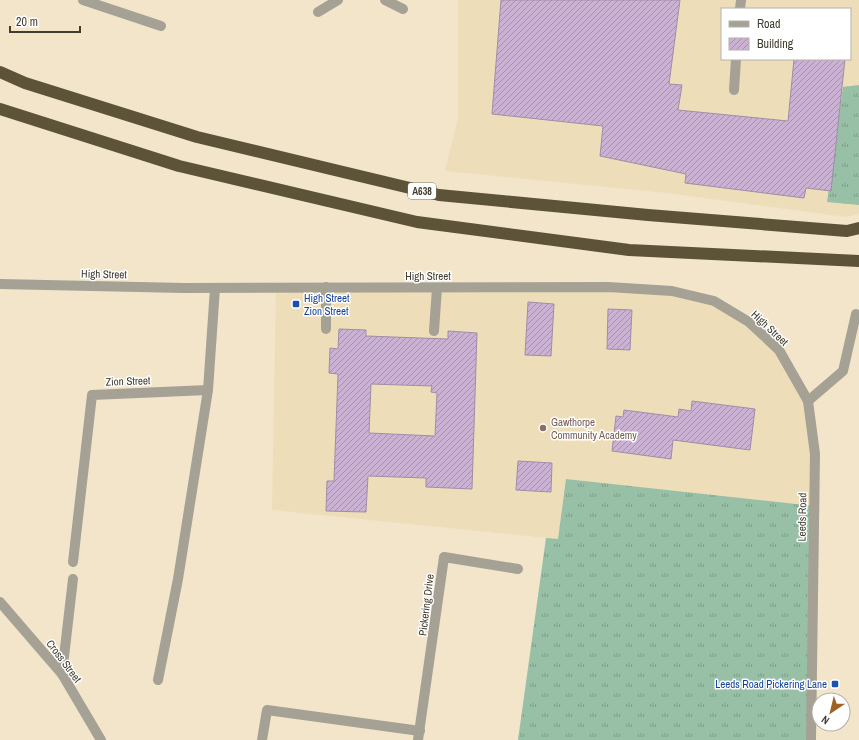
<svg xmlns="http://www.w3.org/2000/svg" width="859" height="740" font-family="'Archivo Narrow',sans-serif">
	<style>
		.built { fill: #eeddb9; fill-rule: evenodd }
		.grass { fill: url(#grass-tufts) }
		.building { fill: url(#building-hatch); stroke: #9f8ea6; fill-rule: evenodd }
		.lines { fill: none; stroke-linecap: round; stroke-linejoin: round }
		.minor { stroke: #a5a195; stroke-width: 10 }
		.highway { stroke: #5c5339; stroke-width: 12 }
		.transit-dot { fill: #1a4fb4; stroke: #fff; stroke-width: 1.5 }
		.education-dot { fill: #8d6e63; stroke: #fff; stroke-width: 1.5 }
		.labels { text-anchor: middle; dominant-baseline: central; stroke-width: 3; stroke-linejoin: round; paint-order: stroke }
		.shield { fill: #fff; stroke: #7a766e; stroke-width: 1 }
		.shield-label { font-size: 10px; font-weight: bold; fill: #413c30 }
		.street-label { font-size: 11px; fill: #413c30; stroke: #fff }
		.transit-label { font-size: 11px; fill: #164399; stroke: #fff; text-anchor: start }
		.education-label { font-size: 11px; fill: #785e54; stroke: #fff; text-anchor: start }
	</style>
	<defs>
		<pattern id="grass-tufts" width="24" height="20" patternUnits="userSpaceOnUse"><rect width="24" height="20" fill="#98c0a7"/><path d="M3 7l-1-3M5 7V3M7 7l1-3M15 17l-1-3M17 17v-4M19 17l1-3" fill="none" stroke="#7e9d88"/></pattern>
		<pattern id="building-hatch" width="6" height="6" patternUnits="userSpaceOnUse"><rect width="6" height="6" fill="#cbb1d4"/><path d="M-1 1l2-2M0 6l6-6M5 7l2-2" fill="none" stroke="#a691ac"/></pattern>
	</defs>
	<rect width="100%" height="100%" fill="#f2e5c9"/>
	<g class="built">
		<path d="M458,0H859V214L846,217L667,193L445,171L458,118ZM722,9H850V59H722Z"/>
		<polygon points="608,287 714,301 779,350 808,401 814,506 566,479 558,539 272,510 276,288"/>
	</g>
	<g class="grass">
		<polygon points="859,85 859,205 827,202 843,87"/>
		<polygon points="566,479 814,506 811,740 518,740 546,538 558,539"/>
	</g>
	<g class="building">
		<polygon points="501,0 680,0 669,84 682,85 678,110 788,121 794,59 845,59 831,191 806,188 804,198 685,183 686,174 600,156 603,126 492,114"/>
		<polygon points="528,302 554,304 551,356 525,355"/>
		<polygon points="608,309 632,310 630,350 607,349"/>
		<path d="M339,329L366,330V336L448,339V331L477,333L472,489L426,487V478L368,476L366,512L326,511L327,481H334L338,374L329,373L330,348L338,349ZM371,384L432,386L431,392L437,393L435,436L369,433Z"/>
		<polygon points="692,401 755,409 750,450 673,440 671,459 612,451 616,416 623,417 624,410 678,417 679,409 691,411"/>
		<polygon points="518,461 552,463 551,492 516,490"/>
	</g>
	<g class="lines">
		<g class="minor">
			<polyline points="83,0 161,26"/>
			<polyline points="385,0 403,9"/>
			<polyline points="740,9 741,0"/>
			<polyline points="318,12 338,0"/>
			<polyline points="734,90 736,59"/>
			<polyline points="0,284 184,288 608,287 672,291 714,301 749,322 779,350 808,401 815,454 811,740"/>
			<polyline points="326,329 326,287"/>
			<polyline points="434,331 437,288"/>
			<polyline points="808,401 843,371 856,314"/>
			<polyline points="73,562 92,395 208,390 215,288"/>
			<polyline points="0,602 62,674 101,740"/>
			<polyline points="62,674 73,579"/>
			<polyline points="158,680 178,579 208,390"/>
			<polyline points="262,740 267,710 420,731"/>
			<polyline points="418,740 444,557 518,569"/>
		</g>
		<g class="highway">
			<polyline points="0,72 25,83 197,137 439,195 648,215 847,231 859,228"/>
			<polyline points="0,109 179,166 417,222 629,250 859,261"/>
		</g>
	</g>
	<g class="transit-dot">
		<rect x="292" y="300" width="8" height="8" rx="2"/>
		<rect x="831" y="680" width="8" height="8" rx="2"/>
	</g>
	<circle class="education-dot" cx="543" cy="428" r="4"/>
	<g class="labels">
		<rect class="shield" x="408" y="183" width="28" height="16" rx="3"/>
		<g class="shield-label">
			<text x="422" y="191">A638</text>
		</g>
		<g class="street-label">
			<text transform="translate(104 274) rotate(1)">High Street</text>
			<text x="428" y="276">High Street</text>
			<text transform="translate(770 328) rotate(43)">High Street</text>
			<text transform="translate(128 381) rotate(-2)">Zion Street</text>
			<text transform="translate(802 517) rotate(-89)">Leeds Road</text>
			<text transform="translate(426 605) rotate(-83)">Pickering Drive</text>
			<text transform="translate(64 661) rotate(53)">Cross Street</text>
		</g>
		<g class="transit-label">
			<text x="304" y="298">High Street<tspan x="304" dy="13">Zion Street</tspan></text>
			<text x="827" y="684" text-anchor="end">Leeds Road Pickering Lane</text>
		</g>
		<g class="education-label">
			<text x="551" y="422">Gawthorpe<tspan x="551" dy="13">Community Academy</tspan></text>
		</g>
	</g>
	<rect x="721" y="8" width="130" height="52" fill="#ffffff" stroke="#b3b1ac"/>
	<rect x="729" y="21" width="20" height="6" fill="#a5a195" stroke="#b3b1ac"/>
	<text x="757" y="28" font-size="12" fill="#413c30">Road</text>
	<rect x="729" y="38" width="20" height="12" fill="url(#building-hatch)" stroke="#b3b1ac"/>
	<text x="757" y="48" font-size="12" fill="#413c30">Building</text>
	<g transform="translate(831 712) rotate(215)"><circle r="19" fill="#ffffff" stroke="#b3b1ac"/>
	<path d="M0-3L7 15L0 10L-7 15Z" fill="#9e6324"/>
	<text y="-6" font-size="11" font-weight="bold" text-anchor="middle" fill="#413c30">N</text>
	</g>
	<path d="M10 26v6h70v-6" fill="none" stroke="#413c30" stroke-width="2"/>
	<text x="16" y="26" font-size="12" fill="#413c30" stroke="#ffffff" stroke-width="3" paint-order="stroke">20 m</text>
</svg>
